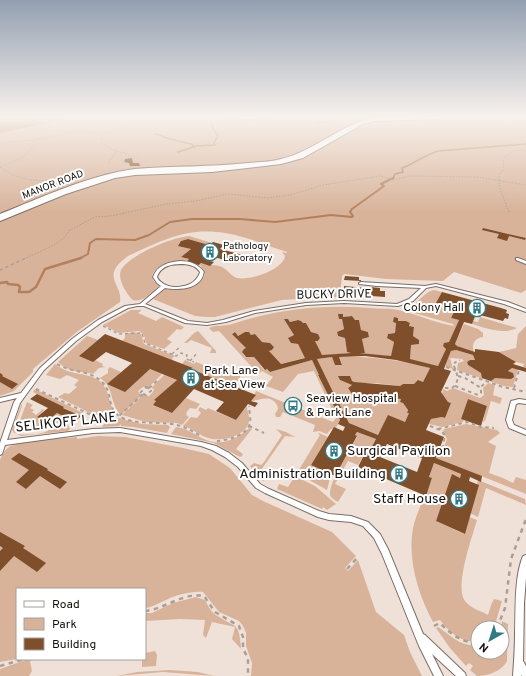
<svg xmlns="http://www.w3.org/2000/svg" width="526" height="676" font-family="Overpass,sans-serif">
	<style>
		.green { fill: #d8b39a }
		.water { fill: #b4805c }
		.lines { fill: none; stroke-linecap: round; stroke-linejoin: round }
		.stream-far2 { stroke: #b4805c; stroke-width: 1.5 }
		.stream-far1 { stroke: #b4805c; stroke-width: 2 }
		.stream { stroke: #b4805c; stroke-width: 2.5 }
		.building { fill: #7f4f2b; fill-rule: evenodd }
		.lane-casing { stroke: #7b6e66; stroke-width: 2 }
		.secondary-casing { stroke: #7b6e66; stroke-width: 2 }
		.path-far3 { stroke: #aa9f97; stroke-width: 1; stroke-dasharray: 1.5 1.5; stroke-linecap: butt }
		.path-far2 { stroke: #aa9f97; stroke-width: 1.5; stroke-dasharray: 3 3; stroke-linecap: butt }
		.path-far1 { stroke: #aa9f97; stroke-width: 2; stroke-dasharray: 3.5 3.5; stroke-linecap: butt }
		.path { stroke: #aa9f97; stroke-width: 2.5; stroke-dasharray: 4.5 4.5; stroke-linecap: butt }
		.lane { fill: #fff; fill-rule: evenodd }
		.secondary { fill: #fff; fill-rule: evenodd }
		.labels { text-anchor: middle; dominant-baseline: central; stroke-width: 4; stroke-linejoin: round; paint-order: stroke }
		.far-street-label { font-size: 10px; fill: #15110d; stroke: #fff }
		.far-poi-label { font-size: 10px; fill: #15110d; stroke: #fff; text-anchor: start }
		.street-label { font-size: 12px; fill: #15110d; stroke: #fff }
		.poi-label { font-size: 12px; fill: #15110d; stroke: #fff; text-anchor: start }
		.near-street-label { font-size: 14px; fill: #15110d; stroke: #fff }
		.near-poi-label { font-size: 14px; fill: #15110d; stroke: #fff; text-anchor: end }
	</style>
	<rect width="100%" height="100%" fill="#f0e1d8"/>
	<g class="green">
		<polygon points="0,117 420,117 374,119 359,121 292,157 267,162 133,172 0,215"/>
		<path d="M460,117H526V290L521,293L454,272L443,281L386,279L344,274L342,276L340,296L337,297L282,300L215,317H206L195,316L153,299L165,289H179L191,287L198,283L203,279L205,274L200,265L201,263C209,266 215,264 222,267C228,270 231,276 237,278C249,281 283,270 285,256L282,252L286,253L287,252C273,248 260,242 246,238C197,223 171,236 128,256C99,277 123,283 120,302L78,331L33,369V372L14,391L0,396V219L99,181L130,175L285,162L360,124L372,121Z"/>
		<path d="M189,236L212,243L209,245L188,239L181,241L182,246L191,249L181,257L189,259C176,266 162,258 152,275L153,280L159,286C152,292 143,303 133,300C126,294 117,278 121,270C129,255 173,237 189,236Z"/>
		<path d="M434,290L442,292L437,303L456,308L454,311L449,310L448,313H454L451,318L459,320L449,342L445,343L443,345L446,349L438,366L404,358H410L411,345L419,344V340L413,336L414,327L409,326L410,323L406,321H398V318L394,317L396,323L395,333L388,334L387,338L394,342L392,355L397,357L358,353H365L362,339L369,337L368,332L361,330L359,320H355L352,316L343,317L342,314H338L342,319L344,329L337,332L338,336L345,338L347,352L351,353L317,356L315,341H318L320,338L318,334L311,332L306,323H303L301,321L297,320L290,322L288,319H285L294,335L289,338L291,343L298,344L305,357H308L276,365L269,351L272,350L274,347L270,343L262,342L255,334L251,335L249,332H245L238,336L235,332L232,333L246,348L242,352L245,357H254L264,370L267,369L270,372L312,360L319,375L318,376L329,397L328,398L330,402H332L340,420L336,428L331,429L327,434L319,431L313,432L315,425L283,412L280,417H276L275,414L278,409L277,405C270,394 261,400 251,401L256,391L333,422L336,418L314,371L298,374L283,392L266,386L273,377L262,371L258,374L219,331L213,332L209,328C217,324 224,327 232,324C277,309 323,304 371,308C380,309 390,308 398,310C417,314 435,323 454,326L453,324L414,313L410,309V307C419,302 424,292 434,290Z"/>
		<polygon points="131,310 142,310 138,313 156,321 162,317 184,327 181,330 177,329 167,339 172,342 164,349 146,343 144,335 139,331 119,333 103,325"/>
		<path d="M480,317L517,328C504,335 485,328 472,324L473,321L478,322Z"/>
		<path d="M464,324L478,329L483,333V337C475,338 471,344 474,352L457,346L455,344Z"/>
		<polygon points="526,326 526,368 523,367 524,364 516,362 499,352 516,348 518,334"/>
		<polygon points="198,331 216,351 216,353 210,353 212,348 191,340 187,343 184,343 194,333"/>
		<polygon points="133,332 141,334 144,344 175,356 172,358 173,359 172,360 122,341 125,338 125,334"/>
		<path d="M87,336L98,340L82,353L103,364L102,366L106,367L99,368L93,374C80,371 68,372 58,362Z"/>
		<path d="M456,350L473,355L475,360H470L467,362L468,365C488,377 490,379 513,373L508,371L512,368L518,369L513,387L504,386L457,370L458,363L464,361L462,359L450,358L453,369L445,366L451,351Z"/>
		<path d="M332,357L335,365L342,364L339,357C371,356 400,360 430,368L423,382L408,385L403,384L400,386L375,383H355L339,376L340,380L352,385L348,388L352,394L401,399L400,402L403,403L408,410L407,412L409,413L405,422L388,416L378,435L349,423L338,401L339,400L337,396H335L317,359Z"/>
		<polygon points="185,360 194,364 196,362 229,375 235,373 240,375 240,378 234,386 191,369 192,368 182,364"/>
		<path d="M55,364C75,381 102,366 109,398C110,404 114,410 114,416L100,418L58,397L65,393L69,394L77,387L74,385L79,380L67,375L60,379L46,375Z"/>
		<path d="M110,367L121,372L108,384L150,369L162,374L149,387H143L138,391L139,393L142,395L121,415C109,403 115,388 100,378L108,373V370H107Z"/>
		<polygon points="164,375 177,380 155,400 156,401 153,405 172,413 186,398 200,404 196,409 190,408 186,413 187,414 186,415 189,417 182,425 177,423 146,422 122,415 143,395 149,396 153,392 154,389 151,388"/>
		<polygon points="488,383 495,385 493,395 502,398 500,404 491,401 485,421 483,422 487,406 468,399 461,419 464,420 463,422 442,427 429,424 431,419 442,417 445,418 451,403 448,402 442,394 443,389 447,391 453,388 480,398 484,395 483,388"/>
		<polygon points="35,389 85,414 86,416 84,418 33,392"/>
		<polygon points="27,402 33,405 30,408 34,410 32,412 36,415 43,409 44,410 37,417 46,422 57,413 70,420 68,421 55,423 43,431 19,432 17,428"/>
		<path d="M22,403V406L14,428L15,432L17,434C25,435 40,435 47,431C55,427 58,422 68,425L70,429L68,431L21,436L13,432L12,429Z"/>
		<path d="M247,406C247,411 250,417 249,422C245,437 221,442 208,438C199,435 192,428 183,426L191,417L197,418L201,413L198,410L200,407L206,410L208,408L236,420Z"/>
		<polygon points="119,418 142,424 168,425 170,427 167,433 133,427 121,426 121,424 119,426 102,427 106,421"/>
		<polygon points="466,424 497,430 500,433 488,442 496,446 489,473 503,478 513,483 516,477 526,480 526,494 436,458 441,446 444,447 447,439 443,432 444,429"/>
		<path d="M176,427C187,428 195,435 204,439C220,447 238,439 249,428L252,429L236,449L243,454L242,456L240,457L214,443L171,434Z"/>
		<polygon points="276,429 286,432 295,437 285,436 259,473 267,479 263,481 255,473 250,466 254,463 261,465 264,462 282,435"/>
		<path d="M357,432L376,439L369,452L366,451L358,465L348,461L335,484L346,489L338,502C335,500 330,498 330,494C330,480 350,449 357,437L355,435Z"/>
		<polygon points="318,434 319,433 328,437 311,465 331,474 327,490 297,473 320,435"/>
		<path d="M98,436L125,437L183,448L209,454L230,468L252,495L263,501L332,532L356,556L345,568L348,571L358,560L376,612L404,635L410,652L422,676H251L252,663L246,646V633L243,626L239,621L219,612L203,592C192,591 176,595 166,600C158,603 154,607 145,608V589H17V659L0,662V460C2,455 4,451 9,447C21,440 61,439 77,437V439Z"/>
		<path d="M434,463L461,474L460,478L452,475L436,521L464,534L469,517L477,520C472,537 454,588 465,601C470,608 481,611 488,615L491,605L494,599L502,601L494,628H478V641C462,644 449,632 440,620L433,622C418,594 406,556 414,524C418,509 427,493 432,479L429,477Z"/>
		<polygon points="295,476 315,486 336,504 327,510 323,507 322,509 277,489 279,484 288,487"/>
		<polygon points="478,480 525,499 526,505 486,488 478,517 470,513"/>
		<path d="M196,597L205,600C208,605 210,611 216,615C236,629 239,620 241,649L232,639L235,627L212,622L206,638L203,635L205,620L180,619L145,621V613H152L173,603Z"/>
		<path d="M502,621L508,624L507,661C502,671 488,676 477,676L470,670L473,666L469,663L466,666L450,648L436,628L438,627C452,636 460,647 478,645V652H502V628H501Z"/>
		<polygon points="155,651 157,655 156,666 142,667 142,659 145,659 145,653"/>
		<polygon points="28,659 34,659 30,661 32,671 29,676 0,676 0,669"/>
		<polygon points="170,670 198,672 214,676 163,672 117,676 137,672"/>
	</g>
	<polygon class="water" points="8,117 86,117 63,120 0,133 0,118"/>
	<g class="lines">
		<g class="stream-far2">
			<polyline points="160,117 168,117"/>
			<polyline points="188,117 251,120 311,117"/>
			<polyline points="316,122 324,122 332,119 330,117"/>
			<path d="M155,134C159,134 160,135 164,137C166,138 189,144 192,144L194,147"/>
			<polyline points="178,152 196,146 215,145 214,143 218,136 212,127 214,125 211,124 212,121"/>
			<path d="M393,179L395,174L403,172L402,168C415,163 425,155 438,151L526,144"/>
		</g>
		<polyline class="stream-far1" points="79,259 88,254 90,243 96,239 135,240 149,235 170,222 192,219 240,219 275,222 331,215 352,217 353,216 350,212 352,209 384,186 381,184 393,178"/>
		<polyline class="stream" points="0,283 7,282 8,284 18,285 20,287 19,292 29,292 36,287 45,269 81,258"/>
	</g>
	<g class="building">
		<polygon points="132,158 133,163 139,163 140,166 130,166 129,163 124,162 125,159"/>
		<polygon points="483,228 508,234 526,238 525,240 509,236 507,241 497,238 499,234 482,230"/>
		<polygon points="188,239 209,245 213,242 224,245 220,249 243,255 241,260 234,263 211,256 206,260 214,262 210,266 201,263 199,265 186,262 189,259 181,257 191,249 178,246 181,241"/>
		<polygon points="345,276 359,277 359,280 361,280 361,281 344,280"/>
		<polygon points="344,286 367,288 367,290 370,290 370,287 380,288 380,291 385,291 385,297 344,294"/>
		<path d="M442,292L501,308L507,310L506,313L509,314L508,319L505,318L503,321L476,314L472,324L464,322L455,344L457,346L475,352V349L499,352L516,362L513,364L526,368V372L512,368L508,371L513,373L514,377L511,379L495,378L491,381L482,378L481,373L468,365L467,362L470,360H475L473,355L456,350L451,351L445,366L444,369L451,371L441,392L448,402L451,403L445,418L442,417L431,419L426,430L444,437L436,458L482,476L481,482L470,477L469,481L479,485L465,534L436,521L452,474L460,478L461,474L434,463L429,477L432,478L426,496L358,467L366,451L369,452L376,439L357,432L355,435L357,436L335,476L311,465L334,427L343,431L345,427L338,424L340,420L332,402H330L328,397H329L318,375H319L312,360L270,372L267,369L265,370L254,357H246L242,352L244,349L246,348L232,334L235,332L238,336L245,332H249L251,335L255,334L262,342L270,343L274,347L272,350L269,351L281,364L305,358L298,344L291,343L288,338L294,335L284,319H288L290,322L298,320L301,321L303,323H306L311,332L318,334L320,338L318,341H315L322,355L351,353L347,352L345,338L338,336L337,332L344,329L342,319H339L338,314H343V317L352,316L355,320H359L361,330L368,332L369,337L362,339L365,353H359L391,356L394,342L387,338L388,334L395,333L396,323L393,322L394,317L398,318V321H406L410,323L409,326L414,327L413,336L419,340V344L411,345L410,359L438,366L446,349L443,346L444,343L449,342L459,320L451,318L456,308L436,303ZM365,356L396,360L430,368L423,382L418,380L414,384H403L400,386L354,382L352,381L350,376H338L340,380L352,385L348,388L352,394L401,399L400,402L403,403L408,410L407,413H409L405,422L388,415L378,435L349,423L338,401L339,400L337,396H335L317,359L332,357L335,365H342L339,357ZM387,444L422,458L417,472L380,457Z"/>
		<polygon points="105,334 193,368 191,369 256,395 251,401 258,403 255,407 248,404 236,420 216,411 224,402 194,389 172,413 153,405 156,401 154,400 177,380 150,369 125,392 107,384 132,363 106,352 93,362 79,356"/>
		<polygon points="0,373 3,375 2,376 18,384 12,389 0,382"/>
		<polygon points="37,394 64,407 63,408 81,416 75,422 57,413 46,422 37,417 48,408 30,399"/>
		<polygon points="468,399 487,406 481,426 461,419"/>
		<polygon points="19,453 48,469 47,470 67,482 60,489 40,476 26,489 16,482 29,470 11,459"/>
		<polygon points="0,532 25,546 23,548 46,563 37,572 14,556 0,571 0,551 3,548 0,546"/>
	</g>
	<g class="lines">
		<defs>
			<g id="lane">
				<polygon points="516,258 518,258 526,261 526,264 516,260"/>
				<path d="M180,261C190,261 198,264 204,272C203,274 203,276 202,278C195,290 177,290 165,288L145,304L188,321L207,323L223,320L254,311L306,303L344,301L397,304L409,299L421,288L377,286L359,284V283L361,282L425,286L436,284L508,302L526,309V312L504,304L436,286L426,288L413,301L398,306L344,303L306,305L255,313L226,322L207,325L185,323L144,306H137L128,308L102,322L76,341L44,370L20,403L7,440L93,429L120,428L201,442L216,446L229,453L242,463L260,484L269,489L319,511L329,514L351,516L368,522L380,534L388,549L423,634L425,635L465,673L466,676H456L432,654L443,676H434L419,646L382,554L374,538L363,526L351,522L329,520L318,517L265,493L256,488L238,467L225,457L212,450L201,446L120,432L93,433L5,445L2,454L0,455V443L14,402L17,398L0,402V398L21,393L40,368L72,339L98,320L125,306L140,304L161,286L157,283L153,277C157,265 169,262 180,261ZM184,264C191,265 196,266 200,272C200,273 198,277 197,278C190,288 170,290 161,282C159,281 158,279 157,277C161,265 173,264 184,264Z"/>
				<polygon points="519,399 526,400 526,404 519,403 516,404 512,420 514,425 526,430 526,435 509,428 506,420 511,401"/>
				<path d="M526,555V578L524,603L523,661L526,666V676H522V675L521,676H513C514,662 515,647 515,633C516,609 514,578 523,556Z"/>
			</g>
			<path id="secondary" d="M375,117H442L439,119L375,121L363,124L303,158L281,164L212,172L135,175L115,178L66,194L0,221V214C40,198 92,174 135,169C173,166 211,167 248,163C259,162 271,162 281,159C315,151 341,124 375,117Z"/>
		</defs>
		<use href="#lane" class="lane-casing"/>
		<use href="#secondary" class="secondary-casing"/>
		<g class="path-far3">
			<polyline points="133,119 139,117"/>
			<polyline points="137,122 155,117"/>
			<polyline points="101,135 102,143 116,152 108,164"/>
			<polyline points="0,143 34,140 74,132 87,132 101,135 137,122 129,120"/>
			<polyline points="114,150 138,158"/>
			<path d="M0,167C15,179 33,181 52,181"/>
			<polyline points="0,167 22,158 36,144 34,140"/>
			<polyline points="509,212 500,189 499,174 503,171 504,158 514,150 526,151"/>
			<polyline points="24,259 54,245 64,238 70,230 95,217 111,216 166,204 196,201 228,194 268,198 290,195 323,185 380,176 393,180 410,176 477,177 526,185"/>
		</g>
		<g class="path-far2">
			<polyline points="0,270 26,258"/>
			<polyline points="103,326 119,334 142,333 145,343 176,356 181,353 187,355 186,359 194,362"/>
			<polyline points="172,354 181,346"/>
			<polyline points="190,361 198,352"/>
			<polyline points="454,363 460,360"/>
		</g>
		<g class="path-far1">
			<path d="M57,364C71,373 91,370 102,382C115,394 104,411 125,419C142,425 160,421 177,425C186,427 194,432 202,437"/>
			<polyline points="446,367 503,387 526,392"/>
			<polyline points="458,376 465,378 481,388"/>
			<polyline points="455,386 478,395 481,393 481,387 487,381"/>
			<polygon points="146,387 152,390 146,395 140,393"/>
			<polyline points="149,388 158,380"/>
			<path d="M445,388H452C461,381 457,373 453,364L456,362"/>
			<polyline points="514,388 519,370"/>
			<polyline points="36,389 102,420 119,416 143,394"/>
			<polyline points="249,426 264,433"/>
			<polyline points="430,426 440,430 445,435 443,446"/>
			<polyline points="438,429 467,422 481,427 494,428"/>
			<path d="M217,441C228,440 247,436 250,423C251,417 249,411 249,406"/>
		</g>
		<g class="path">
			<polyline points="347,569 358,557"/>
			<path d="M145,611C165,609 183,592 204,596L215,612L239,626L243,637V649L248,658V676"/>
			<path d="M434,626L440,623C451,634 462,643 478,643"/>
			<polyline points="497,628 505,608 511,559 526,519"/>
			<polyline points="0,666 24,659"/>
		</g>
		<use href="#lane" class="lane"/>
		<use href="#secondary" class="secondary"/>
	</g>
	<linearGradient id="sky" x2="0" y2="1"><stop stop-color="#939fb0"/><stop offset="0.55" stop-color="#f8f2ed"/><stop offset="1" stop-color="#f8f2ed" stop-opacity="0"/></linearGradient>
	<rect width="526" height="212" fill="url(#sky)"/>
	<defs>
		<symbol id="building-ring" viewBox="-11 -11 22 22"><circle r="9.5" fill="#fff" stroke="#327a83" stroke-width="1.5"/><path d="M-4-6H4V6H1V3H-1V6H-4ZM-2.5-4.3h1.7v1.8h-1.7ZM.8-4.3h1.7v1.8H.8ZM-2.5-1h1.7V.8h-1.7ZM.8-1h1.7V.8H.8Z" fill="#327a83"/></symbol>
		<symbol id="bus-ring" viewBox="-11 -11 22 22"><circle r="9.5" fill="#fff" stroke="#327a83" stroke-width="1.5"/><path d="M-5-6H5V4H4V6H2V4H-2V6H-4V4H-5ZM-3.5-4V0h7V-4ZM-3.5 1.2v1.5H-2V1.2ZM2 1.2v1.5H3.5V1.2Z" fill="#327a83"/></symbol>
	</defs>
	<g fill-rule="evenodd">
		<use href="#building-ring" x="200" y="242" width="20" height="20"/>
		<use href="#building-ring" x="467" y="298" width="20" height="20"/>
		<use href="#building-ring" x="181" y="368" width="20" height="20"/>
		<use href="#bus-ring" x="283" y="396" width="20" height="20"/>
		<use href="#building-ring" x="324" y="441" width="20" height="20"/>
		<use href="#building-ring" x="389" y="464" width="20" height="20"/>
		<use href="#building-ring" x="449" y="489" width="20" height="20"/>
	</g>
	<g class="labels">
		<g class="far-street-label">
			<text transform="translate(53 185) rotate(-21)">MANOR ROAD</text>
		</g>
		<g class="far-poi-label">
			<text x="223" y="246">Pathology<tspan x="223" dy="12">Laboratory</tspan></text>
		</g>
		<g class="street-label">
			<text transform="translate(334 295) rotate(-1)">BUCKY DRIVE</text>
		</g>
		<g class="poi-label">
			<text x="464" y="308" text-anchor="end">Colony Hall</text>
			<text x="204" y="371">Park Lane<tspan x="204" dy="14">at Sea View</tspan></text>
			<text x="306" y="399">Seaview Hospital<tspan x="306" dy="14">&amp; Park Lane</tspan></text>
		</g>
		<g class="near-street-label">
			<text transform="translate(66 423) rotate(-6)">SELIKOFF LANE</text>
		</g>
		<g class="near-poi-label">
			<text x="347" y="451" text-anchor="start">Surgical Pavilion</text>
			<text x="386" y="474">Administration Building</text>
			<text x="446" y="499">Staff House</text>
		</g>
	</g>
	<rect x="16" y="588" width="130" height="72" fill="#ffffff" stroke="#a1a09e"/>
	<rect x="24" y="601" width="20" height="6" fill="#ffffff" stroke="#a1a09e"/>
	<text x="52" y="608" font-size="12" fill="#15110d">Road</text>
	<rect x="24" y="618" width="20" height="12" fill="#d8b39a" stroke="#a1a09e"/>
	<text x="52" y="628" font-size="12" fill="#15110d">Park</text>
	<rect x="24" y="638" width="20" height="12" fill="#7f4f2b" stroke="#a1a09e"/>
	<text x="52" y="648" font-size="12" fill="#15110d">Building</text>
	<g transform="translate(490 640) rotate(219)"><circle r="19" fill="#ffffff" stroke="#a1a09e"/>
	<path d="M0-3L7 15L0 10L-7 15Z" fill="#327a83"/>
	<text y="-6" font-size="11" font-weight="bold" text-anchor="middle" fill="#15110d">N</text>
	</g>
</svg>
